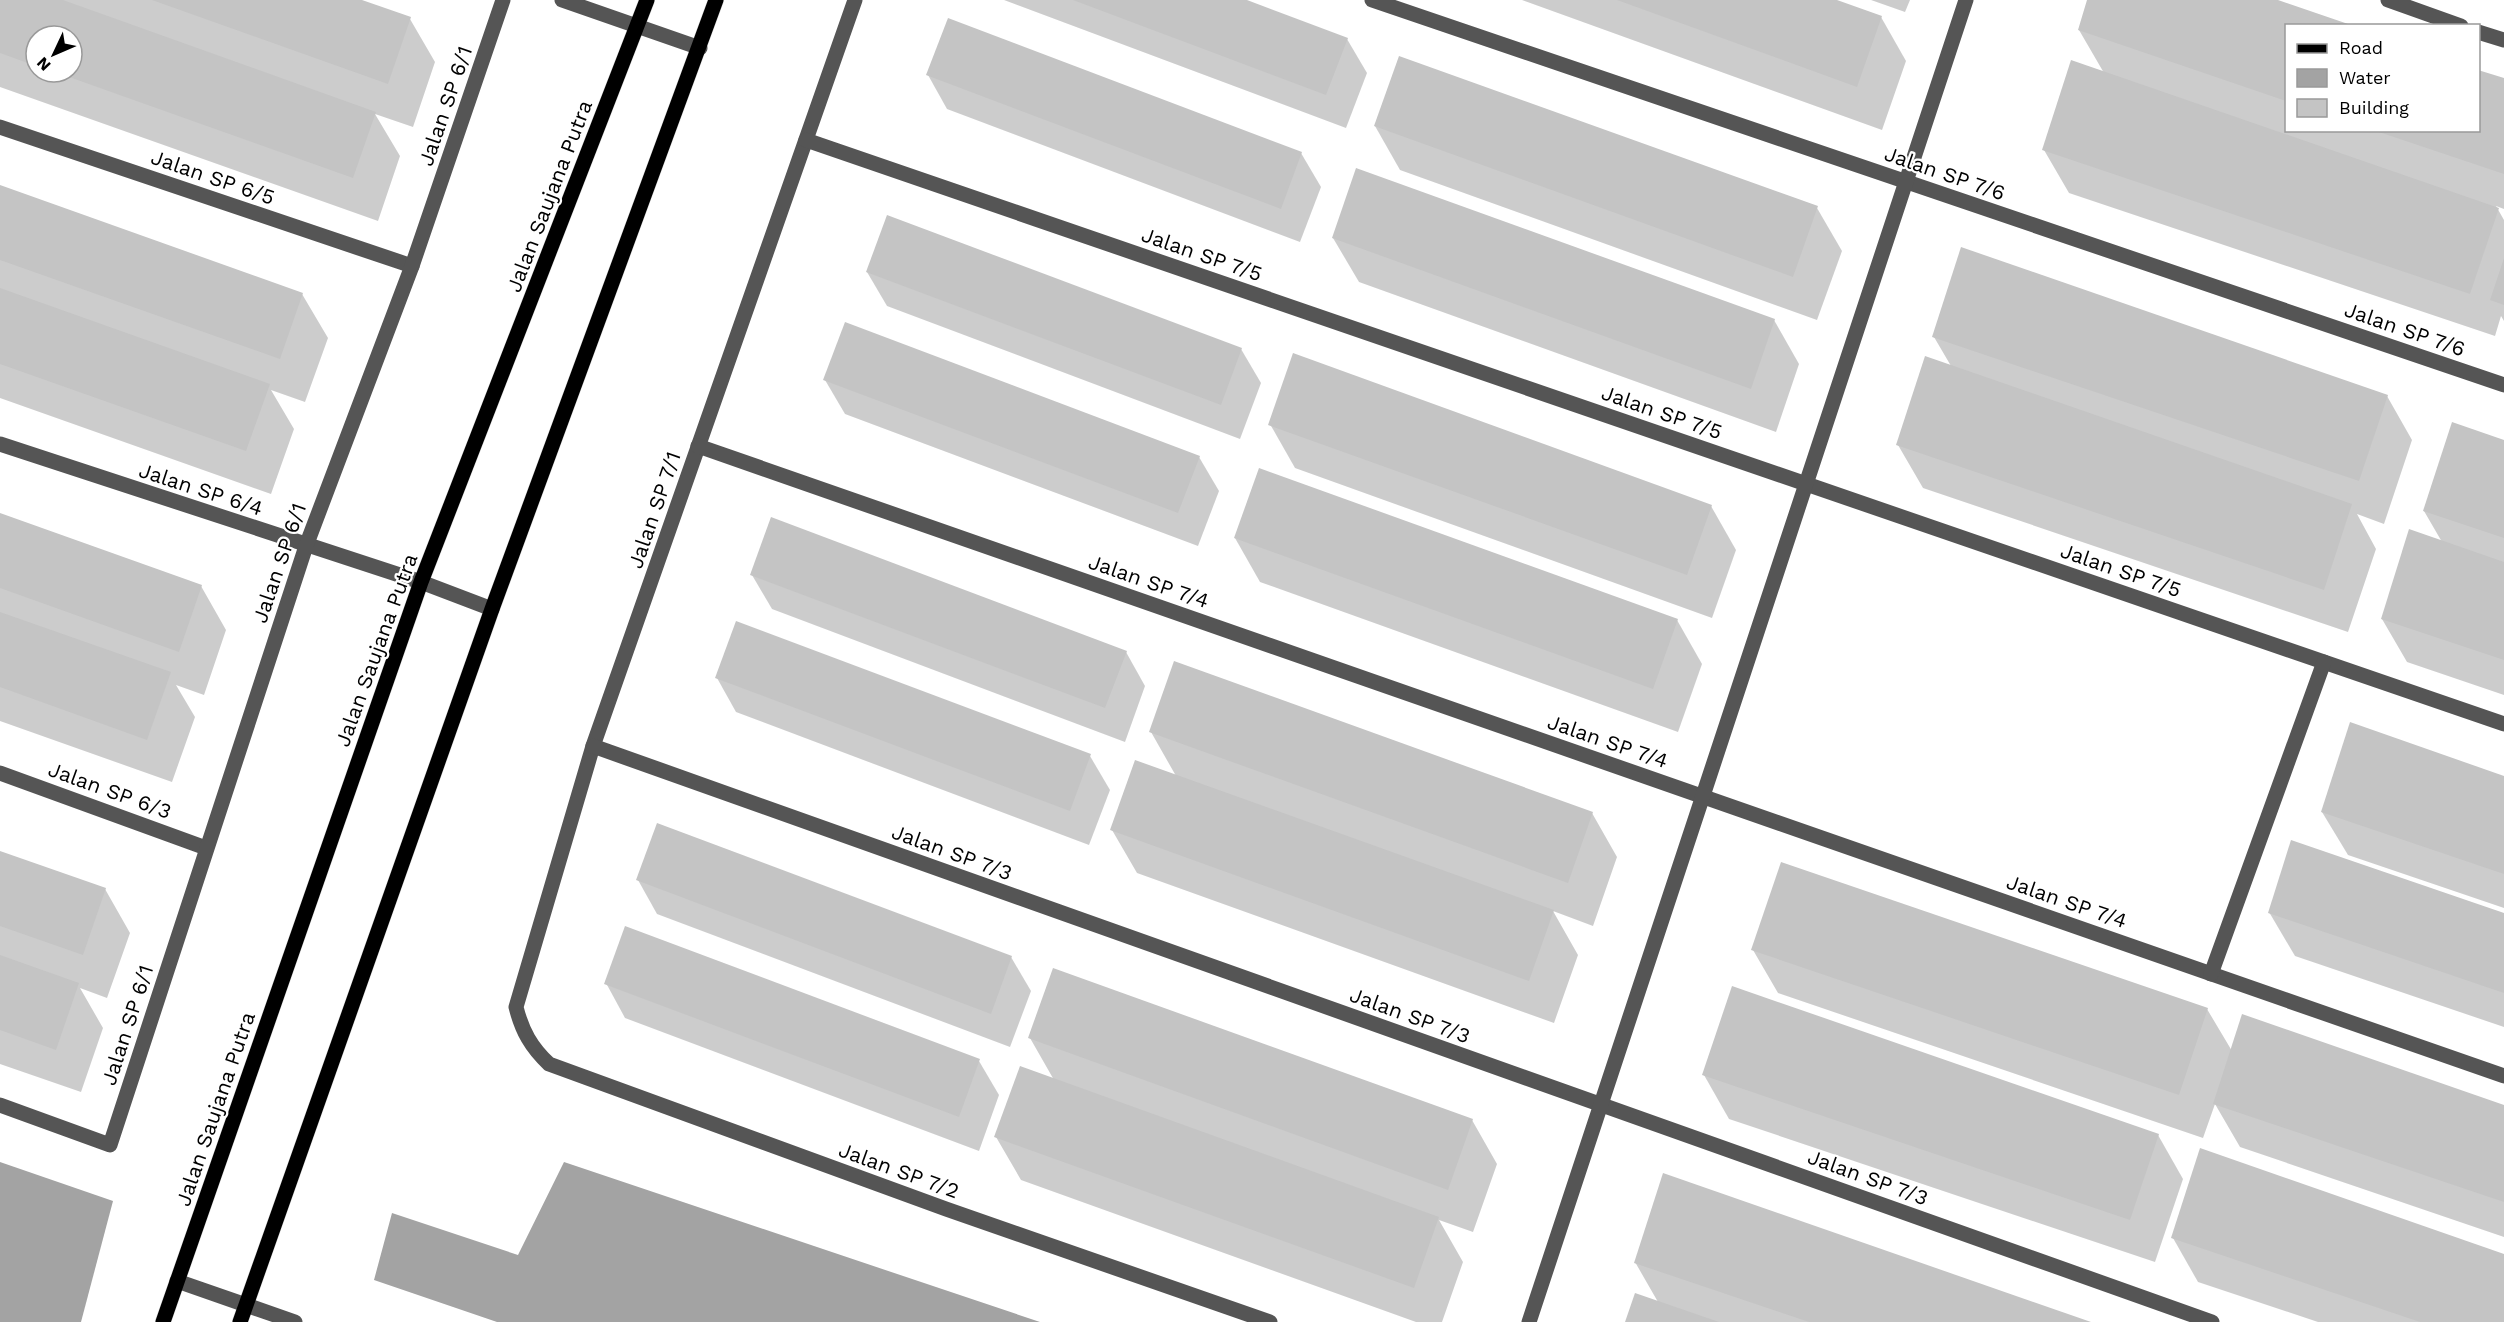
<svg xmlns="http://www.w3.org/2000/svg" width="2504" height="1322" font-family="'Work Sans',sans-serif">
	<style>
		.water { fill: #a3a3a3 }
		.shadow { fill: #0003; fill-rule: evenodd }
		.building { fill: #c4c4c4 }
		.lines { fill: none; stroke-linecap: round; stroke-linejoin: round }
		.major-casing { stroke: #dbdbdb; stroke-width: 16 }
		.minor { stroke: #555; stroke-width: 15 }
		.major { stroke: #000; stroke-width: 15 }
		.labels { text-anchor: middle; dominant-baseline: central; stroke-width: 4.5; stroke-linejoin: round; paint-order: stroke }
		.street-label { font-size: 21px; fill: #000; stroke: #fff }
	</style>
	<rect width="100%" height="100%" fill="#fff"/>
	<g class="water">
		<polygon points="0,1162 113,1201 81,1322 0,1322"/>
		<polygon points="564,1162 1040,1322 497,1322 374,1280 392,1213 518,1255"/>
	</g>
	<g class="shadow">
		<path d="M0,0H358L410,19L435,62L413,127L375,114L400,156L378,221L0,87ZM36,36H72V72H36Z"/>
		<polygon points="1004,0 1243,0 1347,39 1367,73 1346,128"/>
		<polygon points="1522,0 1833,0 1881,17 1906,61 1882,130"/>
		<polygon points="1871,0 1910,0 1905,12"/>
		<polygon points="2089,0 2274,0 2347,26 2286,26 2286,130 2478,130 2504,80 2504,209 2496,206 2504,220 2504,321 2501,316 2495,336 2069,193 2044,150 2104,73 2079,30"/>
		<polygon points="928,75 1301,153 1321,187 1300,242 947,109"/>
		<polygon points="1375,126 1817,208 1842,251 1817,320 1400,170"/>
		<polygon points="0,186 302,294 328,338 305,402 271,390 294,429 271,494 0,398"/>
		<polygon points="1333,238 1774,320 1799,364 1776,432 1359,282"/>
		<polygon points="867,272 1241,349 1261,383 1240,439 887,306"/>
		<polygon points="1934,337 2387,396 2412,440 2384,524 2357,514 2376,549 2348,632 1923,488 1898,445 1951,366"/>
		<polygon points="825,380 1199,457 1219,491 1198,546 845,414"/>
		<polygon points="1270,424 1711,506 1736,550 1712,618 1295,468"/>
		<polygon points="2504,441 2504,695 2407,662 2382,619 2442,542 2424,511"/>
		<polygon points="0,515 201,586 226,630 204,695 176,685 195,717 172,782 0,721"/>
		<polygon points="1235,538 1677,620 1702,664 1678,732 1260,582"/>
		<polygon points="752,575 1126,652 1145,686 1125,742 772,609"/>
		<polygon points="717,678 1090,756 1110,790 1089,845 736,712"/>
		<polygon points="1151,732 1592,813 1617,857 1593,926 1553,911 1578,955 1554,1023 1137,873 1112,830 1176,776"/>
		<polygon points="2504,777 2504,908 2348,855 2322,812"/>
		<polygon points="0,852 105,889 130,933 107,998 80,988 103,1028 81,1092 0,1064"/>
		<polygon points="638,880 1011,957 1031,991 1010,1047 657,914"/>
		<polygon points="2269,912 2504,914 2504,1027 2295,956"/>
		<polygon points="1753,950 2207,1009 2232,1051 2504,1107 2504,1237 2240,1147 2215,1104 2203,1138 1778,993"/>
		<polygon points="606,983 979,1061 999,1095 979,1151 625,1018"/>
		<polygon points="1030,1038 1472,1120 1497,1164 1473,1232 1439,1220 1463,1262 1442,1322 1416,1322 1021,1180 996,1137 1054,1080"/>
		<polygon points="1704,1075 2158,1135 2183,1179 2155,1262 1729,1119"/>
		<polygon points="2173,1238 2504,1255 2504,1322 2318,1322 2198,1282"/>
		<polygon points="1635,1262 2087,1322 1627,1322 1658,1302"/>
	</g>
	<g class="building">
		<polygon points="0,0 63,0 376,112 353,178 55,72 72,72 72,36 36,36 36,66 0,53"/>
		<polygon points="152,0 362,0 411,17 388,84"/>
		<polygon points="1073,0 1247,0 1348,38 1326,95"/>
		<polygon points="1617,0 1837,0 1882,16 1857,87"/>
		<polygon points="2087,0 2278,0 2351,25 2286,26 2286,101 2078,30"/>
		<polygon points="948,18 1302,152 1281,209 926,75"/>
		<polygon points="1399,56 1818,206 1793,277 1374,126"/>
		<polygon points="2071,60 2499,208 2470,294 2042,150"/>
		<polygon points="2478,70 2504,78 2504,174 2376,131 2478,130"/>
		<polygon points="1356,168 1775,319 1751,389 1332,238"/>
		<polygon points="0,185 303,293 280,359 0,260"/>
		<polygon points="887,215 1242,348 1221,405 866,272"/>
		<polygon points="1961,247 2388,395 2359,481 1932,337"/>
		<polygon points="2504,258 2504,305 2490,300"/>
		<polygon points="0,288 270,384 246,451 0,364"/>
		<polygon points="845,322 1200,456 1178,513 823,380"/>
		<polygon points="1293,353 1712,505 1687,575 1268,425"/>
		<polygon points="1925,356 2352,504 2324,590 1896,445"/>
		<polygon points="2452,422 2504,440 2504,538 2423,511"/>
		<polygon points="1259,468 1678,619 1653,689 1234,538"/>
		<polygon points="0,513 202,585 179,652 0,588"/>
		<polygon points="771,517 1127,651 1105,708 750,575"/>
		<polygon points="2409,529 2504,562 2504,660 2381,619"/>
		<polygon points="0,612 171,672 147,740 0,687"/>
		<polygon points="736,621 1091,754 1070,811 715,678"/>
		<polygon points="1174,661 1593,812 1568,883 1149,732"/>
		<polygon points="2350,722 2504,776 2504,874 2321,812"/>
		<polygon points="1135,760 1554,910 1529,981 1110,830"/>
		<polygon points="657,823 1012,956 991,1014 636,880"/>
		<polygon points="2291,840 2504,913 2504,993 2268,913"/>
		<polygon points="0,851 106,888 83,955 0,926"/>
		<polygon points="1781,862 2208,1008 2179,1095 1751,950"/>
		<polygon points="625,926 980,1059 959,1117 604,984"/>
		<polygon points="0,955 79,983 56,1050 0,1030"/>
		<polygon points="1053,968 1473,1119 1448,1190 1028,1038"/>
		<polygon points="1732,986 2159,1134 2130,1220 1702,1075"/>
		<polygon points="2242,1014 2504,1105 2504,1202 2213,1104"/>
		<polygon points="1020,1066 1439,1217 1414,1288 994,1137"/>
		<polygon points="2200,1148 2504,1254 2504,1322 2420,1322 2171,1238"/>
		<polygon points="1663,1173 2091,1322 1809,1322 1634,1263"/>
		<polygon points="1635,1293 1719,1322 1625,1322"/>
	</g>
	<g class="lines">
		<defs>
			<g id="major">
				<polyline points="163,1322 421,582 647,0"/>
				<polyline points="240,1322 492,609 716,0"/>
			</g>
		</defs>
		<use href="#major" class="major-casing"/>
		<g class="minor">
			<polyline points="562,0 700,48"/>
			<path d="M855,0L593,746L516,1007C522,1031 531,1047 549,1064L946,1209L1270,1322"/>
			<polyline points="1372,0 2504,385"/>
			<polyline points="2388,0 2461,26"/>
			<polyline points="2478,32 2504,40"/>
			<polyline points="0,127 412,266"/>
			<polyline points="806,140 2504,724"/>
			<polyline points="0,444 421,582 492,609"/>
			<polyline points="698,446 2504,1076"/>
			<polyline points="593,746 2212,1322"/>
			<polyline points="0,773 206,848"/>
			<polyline points="2211,974 2324,662"/>
			<polyline points="0,1105 110,1145 306,546 412,266 503,0"/>
			<polyline points="177,1281 295,1322"/>
			<polyline points="1529,1322 1966,0"/>
		</g>
		<use href="#major" class="major"/>
	</g>
	<g class="labels">
		<g class="street-label">
			<text transform="translate(445 106) rotate(-71)">Jalan SP 6/1</text>
			<text transform="translate(1945 173) rotate(19)">Jalan SP 7/6</text>
			<text transform="translate(213 177) rotate(19)">Jalan SP 6/5</text>
			<text transform="translate(549 196) rotate(-69)">Jalan Saujana Putra</text>
			<text transform="translate(1202 254) rotate(19)">Jalan SP 7/5</text>
			<text transform="translate(2405 329) rotate(19)">Jalan SP 7/6</text>
			<text transform="translate(1662 412) rotate(19)">Jalan SP 7/5</text>
			<text transform="translate(201 489) rotate(18)">Jalan SP 6/4</text>
			<text transform="translate(654 510) rotate(-71)">Jalan SP 7/1</text>
			<text transform="translate(279 563) rotate(-71)">Jalan SP 6/1</text>
			<text transform="translate(2121 570) rotate(19)">Jalan SP 7/5</text>
			<text transform="translate(1149 581) rotate(19)">Jalan SP 7/4</text>
			<text transform="translate(376 650) rotate(-70)">Jalan Saujana Putra</text>
			<text transform="translate(1608 741) rotate(19)">Jalan SP 7/4</text>
			<text transform="translate(110 790) rotate(20)">Jalan SP 6/3</text>
			<text transform="translate(952 852) rotate(20)">Jalan SP 7/3</text>
			<text transform="translate(2067 901) rotate(19)">Jalan SP 7/4</text>
			<text transform="translate(1410 1015) rotate(20)">Jalan SP 7/3</text>
			<text transform="translate(127 1025) rotate(-72)">Jalan SP 6/1</text>
			<text transform="translate(215 1109) rotate(-71)">Jalan Saujana Putra</text>
			<text transform="translate(899 1170) rotate(20)">Jalan SP 7/2</text>
			<text transform="translate(1868 1177) rotate(20)">Jalan SP 7/3</text>
		</g>
	</g>
	<rect x="2285" y="24" width="195" height="108" fill="#ffffff" stroke="#999999" stroke-width="1.5"/>
	<rect x="2297" y="44" width="30" height="9" fill="#000000" stroke="#999999" stroke-width="1.5"/>
	<text x="2339" y="54" font-size="18" fill="#000000">Road</text>
	<rect x="2297" y="69" width="30" height="18" fill="#a3a3a3" stroke="#999999" stroke-width="1.5"/>
	<text x="2339" y="84" font-size="18" fill="#000000">Water</text>
	<rect x="2297" y="99" width="30" height="18" fill="#c4c4c4" stroke="#999999" stroke-width="1.5"/>
	<text x="2339" y="114" font-size="18" fill="#000000">Building</text>
	<g transform="translate(54 54) rotate(226)"><circle r="28" fill="#ffffff" stroke="#999999" stroke-width="1.5"/>
	<path d="M0-4.5L10 22L0 15L-10 22Z" fill="#000000"/>
	<text y="-9" font-size="16" font-weight="bold" text-anchor="middle" fill="#000000">N</text>
	</g>
</svg>
